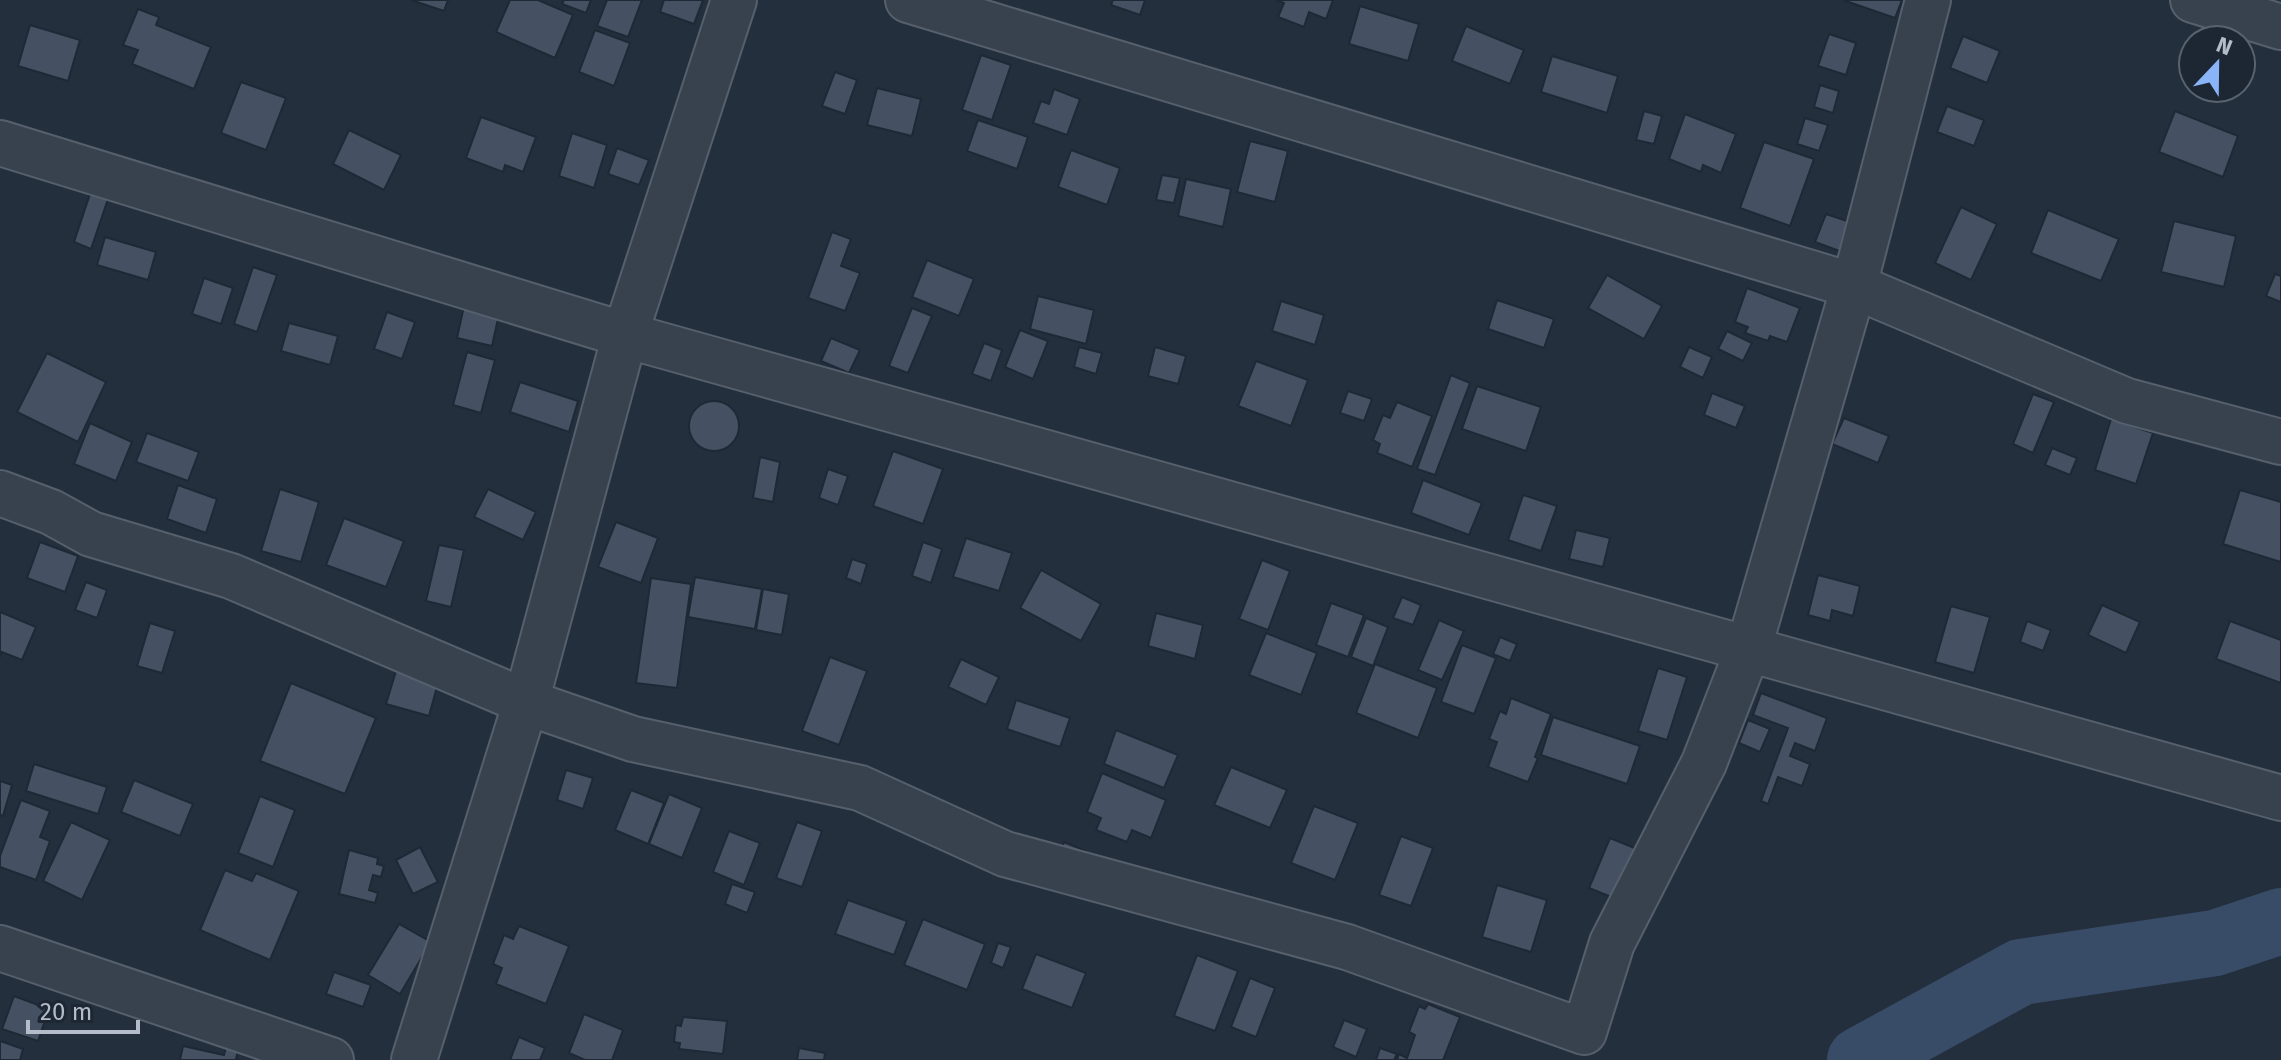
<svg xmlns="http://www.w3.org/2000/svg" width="2281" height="1060" font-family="'Fira Sans',sans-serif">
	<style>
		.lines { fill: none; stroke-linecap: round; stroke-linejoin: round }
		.river { stroke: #394c67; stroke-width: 66 }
		.building { fill: #455162; stroke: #1f2835; stroke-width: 2 }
		.minor-casing { stroke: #565f6c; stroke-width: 48 }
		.minor { stroke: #38414e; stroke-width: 44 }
	</style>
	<rect width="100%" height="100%" fill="#242f3e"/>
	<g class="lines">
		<polyline class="river" points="1860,1060 2021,972 2215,943 2281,921"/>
	</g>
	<g class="building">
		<polygon points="411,0 448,0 444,11"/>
		<polygon points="510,0 538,0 573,15 555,58 496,32"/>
		<polygon points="564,0 591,0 586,13 562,4"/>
		<polygon points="607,0 642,0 628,37 597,26"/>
		<polygon points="664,0 703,0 694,24 660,12"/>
		<polygon points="1113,0 1145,0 1140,15 1111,5"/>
		<polygon points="1276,0 1333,0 1326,19 1309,12 1304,27 1278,17 1284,3"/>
		<polygon points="1843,0 1902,0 1895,18"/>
		<polygon points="1360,6 1419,24 1408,61 1349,44"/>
		<polygon points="138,9 159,17 156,25 211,47 194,89 132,64 138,50 123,45"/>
		<polygon points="30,25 80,40 68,81 18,66"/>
		<polygon points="1466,26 1524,50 1510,84 1452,61"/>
		<polygon points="595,30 630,43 614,86 579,72"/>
		<polygon points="1829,34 1856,43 1846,75 1818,66"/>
		<polygon points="1963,36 2000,51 1987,83 1950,68"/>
		<polygon points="981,55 1011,65 992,120 962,110"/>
		<polygon points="1552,56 1618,76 1607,113 1541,92"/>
		<polygon points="835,72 857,80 845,114 822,106"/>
		<polygon points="241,82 286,98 266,150 221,133"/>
		<polygon points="1820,85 1839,91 1833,113 1814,107"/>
		<polygon points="877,88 921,99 912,136 867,125"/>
		<polygon points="1054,89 1080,99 1067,135 1033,123 1041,101 1049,104"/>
		<polygon points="1947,106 1984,120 1974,146 1937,132"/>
		<polygon points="1644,111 1662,116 1654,144 1636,140"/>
		<polygon points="2175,111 2238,136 2223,177 2159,152"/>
		<polygon points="1685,114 1736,134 1721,173 1703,165 1701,172 1669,159"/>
		<polygon points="481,117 536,137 523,172 505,165 503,172 466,158"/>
		<polygon points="1805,118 1828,125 1819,151 1797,144"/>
		<polygon points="978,120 1028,137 1017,169 967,151"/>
		<polygon points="349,130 401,155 384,190 333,164"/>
		<polygon points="572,133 607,145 594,188 559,176"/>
		<polygon points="1250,141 1288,151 1275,202 1237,192"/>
		<polygon points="1764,142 1814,159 1790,226 1740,208"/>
		<polygon points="617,148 649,160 639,185 608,174"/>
		<polygon points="1071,150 1120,168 1107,205 1058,187"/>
		<polygon points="1162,175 1180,178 1174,203 1156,200"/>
		<polygon points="1186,179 1231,189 1223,227 1178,216"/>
		<polygon points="92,188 110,193 91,249 74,242"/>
		<polygon points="1961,207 1997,224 1971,280 1935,263"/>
		<polygon points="2048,210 2119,239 2101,281 2031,253"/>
		<polygon points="1826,214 1853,223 1842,252 1815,242"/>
		<polygon points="2174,221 2236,236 2224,287 2161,272"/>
		<polygon points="832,232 851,239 841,266 860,273 845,311 808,298"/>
		<polygon points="105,237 156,252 148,280 97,265"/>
		<polygon points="927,260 974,279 959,316 912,297"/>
		<polygon points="253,267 277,275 257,332 234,324"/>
		<polygon points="2275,274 2281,276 2281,302 2266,296"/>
		<polygon points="1607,275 1662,306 1644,339 1588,308"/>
		<polygon points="204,278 233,288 221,324 192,314"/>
		<polygon points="1747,288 1800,308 1787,342 1770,336 1768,341 1745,333 1748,327 1735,322"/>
		<polygon points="1038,296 1094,310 1086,344 1030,329"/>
		<polygon points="466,297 501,305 492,346 457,338"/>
		<polygon points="1497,300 1554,319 1544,348 1488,329"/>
		<polygon points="1281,301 1324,315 1315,345 1272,331"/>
		<polygon points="912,308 932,316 908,373 889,366"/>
		<polygon points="387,312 415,322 402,359 374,349"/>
		<polygon points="289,323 338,336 330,365 281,351"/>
		<polygon points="1020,330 1048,341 1033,379 1005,367"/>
		<polygon points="1727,331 1752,343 1743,361 1718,349"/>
		<polygon points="831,338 860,350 849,373 821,361"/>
		<polygon points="984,343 1002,350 991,381 972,374"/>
		<polygon points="1079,347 1102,353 1096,374 1074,367"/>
		<polygon points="1155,347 1186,356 1178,384 1148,376"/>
		<polygon points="1689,347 1712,357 1703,378 1680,367"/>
		<polygon points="467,352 495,360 481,413 453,405"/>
		<polygon points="47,353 106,382 78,442 17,412"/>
		<polygon points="1256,361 1308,380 1291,426 1238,406"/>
		<polygon points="1451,375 1470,383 1435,475 1417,469"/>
		<polygon points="520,382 578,401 569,432 510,412"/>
		<polygon points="1477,386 1541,407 1526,451 1462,429"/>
		<polygon points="1348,391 1372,399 1364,421 1340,413"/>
		<polygon points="1712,393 1745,406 1736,428 1704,415"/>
		<polygon points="2033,394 2054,402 2033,453 2013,444"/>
		<circle cx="714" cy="426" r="25"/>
		<polygon points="1397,402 1432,416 1412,467 1377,453 1380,444 1373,440 1383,415 1390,418"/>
		<polygon points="1844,418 1889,436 1878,463 1832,444"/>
		<polygon points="2111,419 2153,433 2136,484 2095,470"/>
		<polygon points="90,423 132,442 116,481 74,464"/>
		<polygon points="147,433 199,452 188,481 136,462"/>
		<polygon points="2052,448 2077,458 2070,475 2045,465"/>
		<polygon points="893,451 943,469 923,524 873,506"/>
		<polygon points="760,457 780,462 773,502 753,498"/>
		<polygon points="828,469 848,476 838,505 819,498"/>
		<polygon points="1423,480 1482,503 1469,535 1411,513"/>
		<polygon points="178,485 217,499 206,533 167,519"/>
		<polygon points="280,489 319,502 301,562 261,551"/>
		<polygon points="488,489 536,512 523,540 474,517"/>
		<polygon points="2240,490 2281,502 2281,562 2223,544"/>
		<polygon points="1523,495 1557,506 1541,551 1508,540"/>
		<polygon points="344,518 404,541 386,587 326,565"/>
		<polygon points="616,522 658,538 641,583 598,567"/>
		<polygon points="1576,530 1610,538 1603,567 1569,559"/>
		<polygon points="966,538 1012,553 999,591 953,577"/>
		<polygon points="40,542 78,556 65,592 27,578"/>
		<polygon points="923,542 942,549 931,583 912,576"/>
		<polygon points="439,545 464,550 451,607 426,601"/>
		<polygon points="852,559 867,564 861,584 846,578"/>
		<polygon points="1262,560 1290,571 1268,630 1239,619"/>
		<polygon points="1041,570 1101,604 1081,641 1020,608"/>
		<polygon points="1818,575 1860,586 1853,616 1832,610 1830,621 1808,615"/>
		<polygon points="695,577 762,589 755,629 688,617"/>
		<polygon points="651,578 691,584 677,688 636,683"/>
		<polygon points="86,582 107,590 97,618 75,610"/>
		<polygon points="763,589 789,594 782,635 756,630"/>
		<polygon points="1402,597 1421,605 1413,625 1393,618"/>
		<polygon points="1331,603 1364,615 1348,657 1316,645"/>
		<polygon points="2102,605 2140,622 2126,653 2088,635"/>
		<polygon points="1951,606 1990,617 1974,673 1935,662"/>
		<polygon points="0,612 36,627 22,660 2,652 0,657"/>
		<polygon points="1156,613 1203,625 1195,659 1148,646"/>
		<polygon points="1366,618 1388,627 1373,666 1351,657"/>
		<polygon points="1439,620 1464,631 1442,680 1418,670"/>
		<polygon points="2027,621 2051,630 2043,651 2020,642"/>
		<polygon points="2230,621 2281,640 2281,683 2216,659"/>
		<polygon points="150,623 175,631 162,673 137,666"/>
		<polygon points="1266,633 1317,653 1301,695 1249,675"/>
		<polygon points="1500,637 1517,644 1510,661 1493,654"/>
		<polygon points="1462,645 1496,658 1474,714 1441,702"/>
		<polygon points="830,657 867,671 839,745 802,731"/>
		<polygon points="961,659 999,677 986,705 948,687"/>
		<polygon points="1375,664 1437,688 1418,738 1356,713"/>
		<polygon points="1658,668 1687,677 1667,740 1638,731"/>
		<polygon points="396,671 438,683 429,716 386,704"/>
		<polygon points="291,683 376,718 345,794 260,761"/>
		<polygon points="1761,693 1827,718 1815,751 1795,743 1790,756 1810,764 1802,786 1778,777 1768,804 1761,801 1788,728 1753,715"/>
		<polygon points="1511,698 1551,714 1535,757 1538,758 1528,782 1488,767 1497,742 1489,739 1500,711 1506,714"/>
		<polygon points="1016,700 1070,718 1060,747 1007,729"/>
		<polygon points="1553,717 1640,746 1627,784 1541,755"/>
		<polygon points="1748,720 1770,729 1760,752 1739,743"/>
		<polygon points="1116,730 1178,755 1164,788 1104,764"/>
		<polygon points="34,764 107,787 98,814 26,791"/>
		<polygon points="1231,767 1287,790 1270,828 1214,805"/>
		<polygon points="566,770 593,778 583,809 557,800"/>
		<polygon points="1102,773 1166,800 1151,838 1132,830 1127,842 1096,830 1101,818 1087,812"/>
		<polygon points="134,780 193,804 180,836 121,812"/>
		<polygon points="0,781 12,785 3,816 0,815"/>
		<polygon points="631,790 664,803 648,844 615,830"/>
		<polygon points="669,794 702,808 682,858 649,844"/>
		<polygon points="260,796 295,810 273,867 238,853"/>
		<polygon points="21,800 50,811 40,837 50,841 36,880 0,867 0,856"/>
		<polygon points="1314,806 1358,823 1335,880 1291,863"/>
		<polygon points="71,822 110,840 82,900 43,881"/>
		<polygon points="797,822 822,831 802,887 776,878"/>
		<polygon points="729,831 760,843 744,885 713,872"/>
		<polygon points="1401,836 1433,848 1411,906 1379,895"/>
		<polygon points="1610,838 1637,849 1616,899 1589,888"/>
		<polygon points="1064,842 1086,851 1080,867 1058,858"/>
		<polygon points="420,847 438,882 413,894 396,860"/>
		<polygon points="349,850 378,858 377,864 384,866 381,877 373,875 369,890 378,893 375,903 339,894"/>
		<polygon points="225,870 252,881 256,873 299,891 270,960 200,930"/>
		<polygon points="732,884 755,892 747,913 725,904"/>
		<polygon points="1497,885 1547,900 1531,952 1482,937"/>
		<polygon points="848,900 907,921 894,955 835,934"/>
		<polygon points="923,919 985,944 967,990 904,965"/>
		<polygon points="399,924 431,942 400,994 368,975"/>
		<polygon points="519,926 569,946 546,1004 496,984 502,968 493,964 504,935 513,939"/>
		<polygon points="998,943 1011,947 1003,968 991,963"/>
		<polygon points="1036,954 1086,973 1072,1008 1022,989"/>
		<polygon points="1197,955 1238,971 1215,1031 1174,1016"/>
		<polygon points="334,972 371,985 363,1007 326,994"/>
		<polygon points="1250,978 1275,988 1256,1037 1231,1027"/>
		<polygon points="14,996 49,1009 38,1041 2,1029"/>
		<polygon points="1428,1004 1460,1017 1443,1060 1397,1060 1399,1054 1407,1058 1415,1035 1409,1032 1419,1006 1425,1009"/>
		<polygon points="584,1014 623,1030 612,1060 585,1060 569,1053"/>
		<polygon points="683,1017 727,1021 723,1054 679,1049 680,1043 674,1042 676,1025 681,1026"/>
		<polygon points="1344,1020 1367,1029 1356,1057 1333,1047"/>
		<polygon points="519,1037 545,1048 540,1060 510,1060"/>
		<polygon points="228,1039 240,1042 236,1059 240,1060 180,1060 183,1046 224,1055"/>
		<polygon points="0,1041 23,1049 20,1060 0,1060"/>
		<polygon points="799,1048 825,1053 824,1060 797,1060"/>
		<polygon points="1380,1048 1397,1054 1394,1060 1376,1060"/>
	</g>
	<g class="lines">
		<defs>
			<g id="minor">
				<polyline points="908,0 1854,286 2127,401 2281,442"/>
				<polyline points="2193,0 2281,27"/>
				<polyline points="0,143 625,335 2281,798"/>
				<polyline points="0,493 51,512 91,534 231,576 526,702 633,739 860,788 1005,854 1347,947 1584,1032 1612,943 1704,763 1749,647 1854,286 1928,0"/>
				<polyline points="0,948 331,1060"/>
				<polyline points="414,1060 526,702 625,335 734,0"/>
			</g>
		</defs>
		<use href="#minor" class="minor-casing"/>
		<use href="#minor" class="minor"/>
	</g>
	<g transform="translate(2217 64) rotate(22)"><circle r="38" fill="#1d2633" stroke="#59626f" stroke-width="2"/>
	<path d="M0-6L14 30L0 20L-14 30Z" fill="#8ab4f8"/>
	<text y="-12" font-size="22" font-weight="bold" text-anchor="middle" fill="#b4bcc9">N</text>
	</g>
	<path d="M28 1020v12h110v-12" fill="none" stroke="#b4bcc9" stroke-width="4"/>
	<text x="40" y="1020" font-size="24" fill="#b4bcc9" stroke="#1d2633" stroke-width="6" paint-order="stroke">20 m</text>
</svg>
